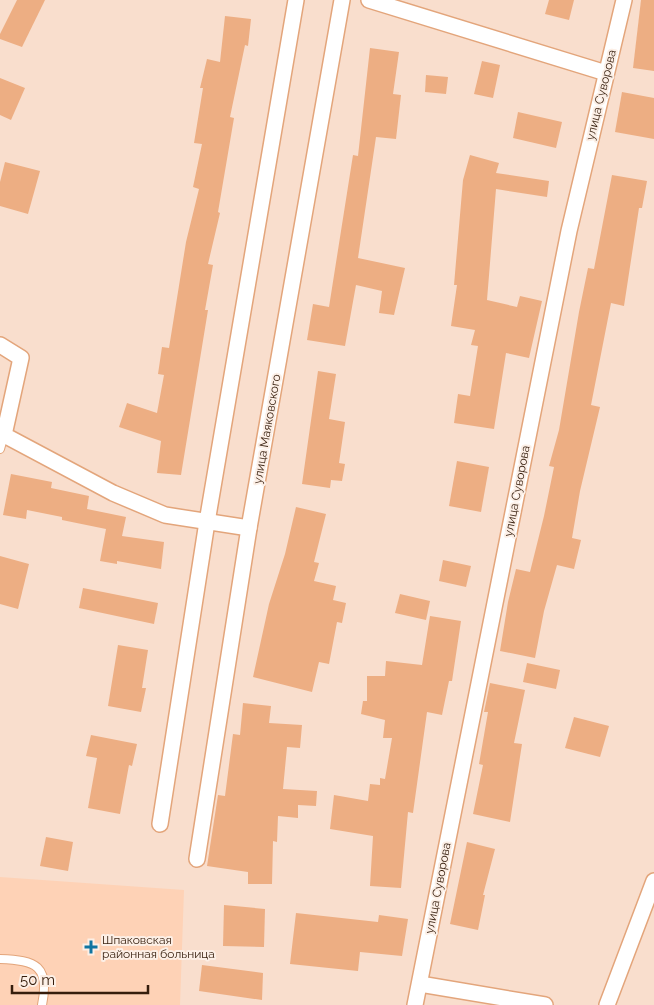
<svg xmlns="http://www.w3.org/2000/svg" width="654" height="1005" font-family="Raleway,sans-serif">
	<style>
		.built { fill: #fed2b6 }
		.building { fill: #edae83 }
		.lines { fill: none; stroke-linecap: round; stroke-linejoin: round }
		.service-casing { stroke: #e3a57b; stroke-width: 10 }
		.minor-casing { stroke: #e3a57b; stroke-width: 18 }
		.service { stroke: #fff; stroke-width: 8 }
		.minor { stroke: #fff; stroke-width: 15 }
		.poi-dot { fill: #1075a1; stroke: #fcefe6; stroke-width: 2 }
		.labels { text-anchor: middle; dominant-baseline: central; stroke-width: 4; stroke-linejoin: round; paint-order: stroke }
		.street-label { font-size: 12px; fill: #351d0c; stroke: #fcefe6 }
		.poi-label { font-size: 12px; fill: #351d0c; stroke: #fcefe6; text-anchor: start }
	</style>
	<rect width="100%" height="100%" fill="#f9decd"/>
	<polygon class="built" points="0,877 184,890 180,1005 0,1005"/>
	<g class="building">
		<polygon points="17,0 45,0 22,47 0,39 0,34"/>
		<polygon points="549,0 574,0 569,20 545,14"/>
		<polygon points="641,0 654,0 654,71 633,68"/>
		<polygon points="225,16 251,19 248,46 245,45 230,117 234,118 218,212 220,213 208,264 213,265 205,310 208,310 181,475 157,473 161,441 119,427 127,403 157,413 164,375 158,374 162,347 169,348 186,242 199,189 193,187 202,144 194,143 203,88 200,88 207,59 220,62"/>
		<polygon points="370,48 399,52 393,94 401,95 396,139 376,137 358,258 405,268 394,315 379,313 382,291 356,285 345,346 307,340 313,304 329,307 353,155 358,156"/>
		<polygon points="482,61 500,65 493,98 474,94"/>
		<polygon points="426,75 448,77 446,94 425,92"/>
		<polygon points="0,78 25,88 11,120 0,115"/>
		<polygon points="622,92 654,98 654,139 615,132"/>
		<polygon points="518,112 562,122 556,148 513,138"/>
		<polygon points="470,155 499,163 496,173 549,181 547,197 496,189 487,300 517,307 520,296 542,301 529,358 506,353 494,429 454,423 458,394 470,396 478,346 471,345 475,330 451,326 457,285 454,285 463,180"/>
		<polygon points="5,162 40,171 28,214 0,206 0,182"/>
		<polygon points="612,175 647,181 642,208 639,208 624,306 611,303 591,405 600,407 580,491 572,538 581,540 574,569 557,565 544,611 535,658 500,651 508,602 516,569 530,572 544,516 554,467 549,466 559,430 579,312 588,268 594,269"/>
		<polygon points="318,371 336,374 329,419 345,422 339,463 345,464 342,481 331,480 330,488 302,484"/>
		<polygon points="457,461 489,467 481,512 449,506"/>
		<polygon points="11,474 52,482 51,488 89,496 87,509 126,517 122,536 164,542 161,569 117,561 117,564 100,561 106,529 62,520 62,517 27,510 26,519 3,515"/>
		<polygon points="296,507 326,514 314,562 319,563 314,581 336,586 333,600 346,603 342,623 337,622 329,664 319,662 312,692 253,677 269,604 285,554"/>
		<polygon points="0,556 29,564 18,609 0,604"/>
		<polygon points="443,560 471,566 466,587 439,581"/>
		<polygon points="83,588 158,603 154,624 79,608"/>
		<polygon points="400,594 430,601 426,620 395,613"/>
		<polygon points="430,616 461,621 452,681 449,681 442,715 427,712 413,813 408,812 401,888 370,886 373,836 330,829 334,795 368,801 370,784 380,785 380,778 385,779 392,738 383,738 385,720 361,714 363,701 367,701 367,676 385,676 386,661 422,665"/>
		<polygon points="118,645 148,650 142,688 146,688 141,712 108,706"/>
		<polygon points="527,663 560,670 556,689 523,682"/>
		<polygon points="490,683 525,690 514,743 522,744 510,822 473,814 483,765 479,764 488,712 484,712"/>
		<polygon points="243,703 271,706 269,723 302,725 300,748 287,747 283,789 317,791 316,806 298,805 298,818 278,816 277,842 273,841 272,884 248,884 248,872 207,866 218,795 225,796 233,734 240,735"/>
		<polygon points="574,717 609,726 600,757 565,748"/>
		<polygon points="91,735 137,744 132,766 129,765 120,814 88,808 97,758 86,756"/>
		<polygon points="46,837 73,842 68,871 40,866"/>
		<polygon points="467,842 495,849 483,895 485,895 478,930 450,924"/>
		<polygon points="224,905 265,909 264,947 223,946"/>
		<polygon points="296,913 378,922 379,915 408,919 402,956 360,952 358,971 290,964"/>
		<polygon points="202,965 263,973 262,1000 199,991"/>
	</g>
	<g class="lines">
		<defs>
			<g id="service">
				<polyline points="0,449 4,435"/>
				<path d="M0,959C36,960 50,966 42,1005"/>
			</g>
			<g id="minor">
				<polyline points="369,0 606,73"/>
				<polyline points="0,345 21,358 4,435 113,493 165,515 249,528"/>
				<polyline points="160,824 207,522 296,0"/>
				<polyline points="197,859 249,528 342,0"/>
				<polyline points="420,984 545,1005"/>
				<polyline points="415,1005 569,231 624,0"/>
				<polyline points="607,1005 654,881"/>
			</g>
		</defs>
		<use href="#service" class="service-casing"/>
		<use href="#minor" class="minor-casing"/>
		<use href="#service" class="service"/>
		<use href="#minor" class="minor"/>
	</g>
	<path class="poi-dot" d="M88.5 939.5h5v5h5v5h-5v5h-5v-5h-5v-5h5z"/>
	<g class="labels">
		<g class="street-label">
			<text transform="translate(601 95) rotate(-76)">улица Суворова</text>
			<text transform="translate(267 429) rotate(-80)">улица Маяковского</text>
			<text transform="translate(517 491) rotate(-79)">улица Суворова</text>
			<text transform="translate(438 888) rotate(-79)">улица Суворова</text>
		</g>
		<g class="poi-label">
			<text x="102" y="940">Шпаковская<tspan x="102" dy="14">районная больница</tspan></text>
		</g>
	</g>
	<path d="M12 985v8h136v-8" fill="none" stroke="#351d0c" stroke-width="2.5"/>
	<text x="20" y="985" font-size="15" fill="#351d0c" stroke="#fcefe6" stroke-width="4" paint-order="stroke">50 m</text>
</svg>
